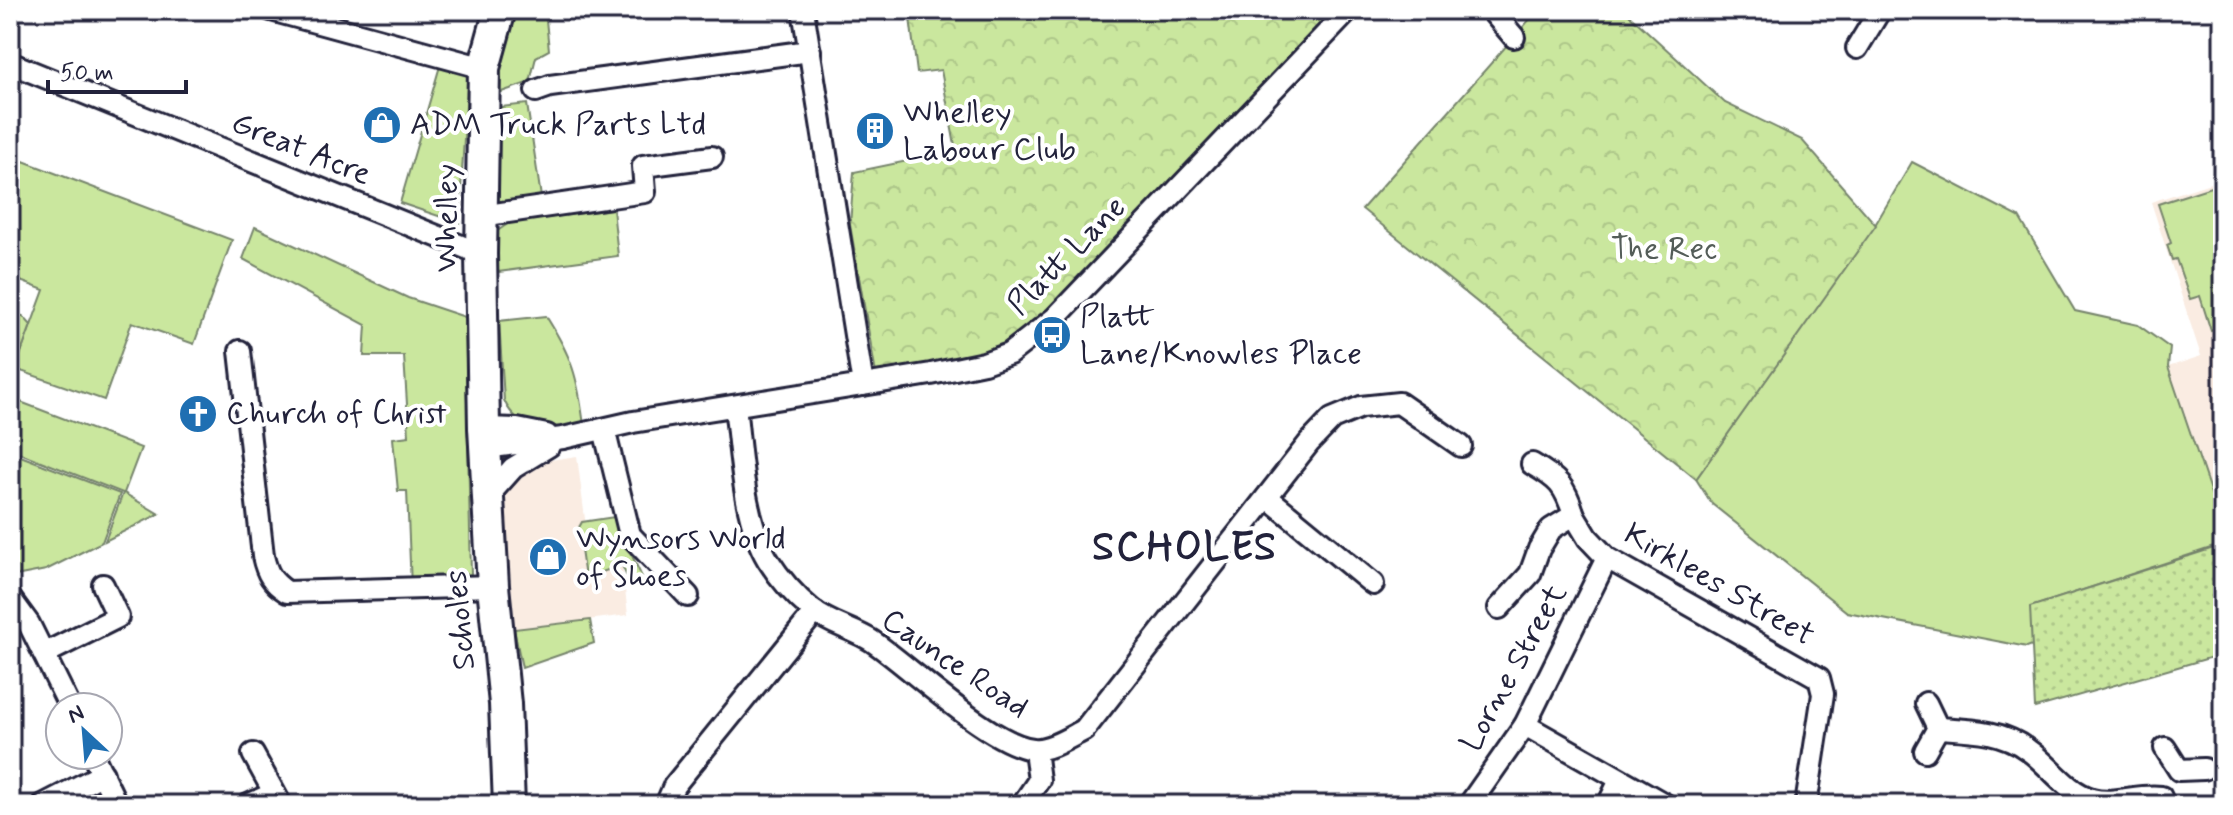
<svg xmlns="http://www.w3.org/2000/svg" width="2233" height="815" font-family="Mynerve,sans-serif">
	<style>
		.built { fill: #faece2 }
		.grass { fill: #cae79e; stroke: #76846c; stroke-width: 2 }
		.forest { fill: url(#forest-crowns); stroke: #76846c; stroke-width: 2 }
		.garden { fill: url(#garden-dots); stroke: #76846c; stroke-width: 2 }
		.lines { fill: none; stroke-linecap: round; stroke-linejoin: round }
		.minor-casing { stroke: #22223b; stroke-width: 26 }
		.secondary-casing { stroke: #22223b; stroke-width: 36 }
		.minor { stroke: #fff; stroke-width: 20 }
		.secondary { stroke: #fff; stroke-width: 30 }
		.labels { text-anchor: middle; dominant-baseline: central; stroke-width: 8; stroke-linejoin: round; paint-order: stroke }
		.poi-label { font-size: 32px; fill: #22223b; stroke: #fff; text-anchor: start }
		.street-label { font-size: 32px; fill: #22223b; stroke: #fff }
		.park-label { font-size: 32px; fill: #545d59; stroke: #fff }
		.district-label { font-size: 40px; font-weight: bold; letter-spacing: 2px; fill: #22223b; stroke: #fff }
	</style>
	<defs>
		<pattern id="forest-crowns" width="20" height="18" patternUnits="userSpaceOnUse" patternTransform="scale(2)"><rect width="20" height="18" fill="#cae79e"/><path d="M2 6a3 3 0 1 1 6 0M12 15a3 3 0 1 1 6 0" fill="none" stroke="#adc689"/></pattern>
		<pattern id="garden-dots" width="8" height="8" patternUnits="userSpaceOnUse" patternTransform="scale(2)"><rect width="8" height="8" fill="#cae79e"/><path d="M2 2h.1M6 6h.1" fill="none" stroke="#adc689" stroke-width="1.8" stroke-linecap="round"/></pattern>
	</defs>
	<rect width="100%" height="100%" fill="#fff"/>
	<filter id="ink" filterUnits="userSpaceOnUse"><feTurbulence type="fractalNoise" baseFrequency=".0125" numOctaves="2"/><feDisplacementMap in="SourceGraphic" scale="16" xChannelSelector="R" yChannelSelector="G"/><feConvolveMatrix kernelMatrix="1 2 1 2 8 2 1 2 1" color-interpolation-filters="sRGB"/></filter>
	<g filter="url(#ink)">
		<g class="built">
			<polygon points="2223,179 2223,527 2168,367 2201,356 2151,202"/>
			<polygon points="577,456 592,574 622,565 628,615 514,629 501,506 504,494 517,473 531,463"/>
		</g>
		<g class="grass">
			<polygon points="512,10 545,10 549,50 536,57 530,82 496,94 493,84"/>
			<polygon points="440,66 468,71 459,223 400,203"/>
			<polygon points="527,104 541,197 496,202 492,108"/>
			<polygon points="10,156 232,240 194,344 132,322 104,400 15,369 44,290 10,277"/>
			<polygon points="1912,162 2019,217 2075,311 2138,325 2170,348 2168,367 2223,529 2223,544 2031,607 2032,645 2027,647 1847,612 1712,504 1696,479 1875,225"/>
			<polygon points="2223,183 2223,327 2211,331 2200,296 2190,299 2176,259 2172,260 2167,245 2171,243 2158,204"/>
			<polygon points="613,209 618,256 498,272 496,232 509,223"/>
			<polygon points="255,227 408,298 465,317 471,574 411,587 407,491 398,491 393,438 409,436 404,356 364,356 366,325 243,259"/>
			<path d="M546,316C572,357 578,377 584,426C554,429 518,434 504,400L499,321Z"/>
			<polygon points="10,398 141,448 124,493 159,514 105,541 123,493 10,449"/>
			<polygon points="10,452 120,494 102,542 46,570 10,577"/>
			<polygon points="614,517 642,577 630,584 622,565 585,578 578,529 582,522"/>
			<polygon points="590,620 594,643 522,668 514,629"/>
		</g>
		<g class="forest">
			<polygon points="909,10 1342,10 1051,315 985,360 876,374 850,225 854,172 956,151 941,70 917,73"/>
			<polygon points="1538,10 1624,10 1725,103 1802,140 1876,225 1696,479 1362,209"/>
			<polygon points="10,312 23,316 31,325 15,369 10,372"/>
		</g>
		<polygon class="garden" points="2223,545 2223,654 2035,708 2030,607"/>
		<g class="lines">
			<defs>
				<g id="minor">
					<polyline points="271,10 484,68"/>
					<polyline points="803,10 863,385"/>
					<polyline points="1491,10 1514,37"/>
					<polyline points="1857,48 1880,10"/>
					<polyline points="10,63 481,254"/>
					<polyline points="536,91 550,86 810,51"/>
					<polyline points="481,216 645,192 643,166 712,157"/>
					<path d="M240,351L263,556C267,574 272,582 287,592L493,586"/>
					<path d="M735,406C741,453 743,519 768,560C780,579 795,596 812,610C829,624 854,629 872,641C912,668 989,744 1033,749C1049,751 1070,737 1084,730L1309,443L1332,419L1361,407L1399,403L1461,446"/>
					<polyline points="484,428 517,429 547,435"/>
					<polyline points="604,429 630,535 688,596"/>
					<polyline points="485,448 563,438 633,422 931,374 984,363 1009,354 1055,318 1349,10"/>
					<path d="M1532,464C1558,479 1565,485 1574,515"/>
					<polyline points="488,496 513,468 549,446"/>
					<polyline points="1267,497 1373,584"/>
					<polyline points="10,598 29,624 70,707"/>
					<polyline points="1499,608 1530,574 1539,549 1551,529 1574,515 1588,538 1607,558 1819,678 1823,694 1806,805"/>
					<polyline points="44,654 118,617 103,585"/>
					<polyline points="1525,725 1666,805"/>
					<path d="M1938,728C1969,730 2002,730 2028,750C2050,765 2065,791 2092,799C2114,805 2137,794 2161,797L2164,805"/>
					<polyline points="2165,748 2179,770 2204,769"/>
					<polyline points="1925,751 1938,728 1926,703"/>
					<polyline points="253,754 281,805"/>
					<polyline points="93,755 117,805"/>
					<polyline points="43,805 103,774"/>
					<polyline points="248,805 274,793"/>
					<polyline points="666,805 674,786 815,612"/>
					<polyline points="1022,805 1039,780 1035,750"/>
					<polyline points="1469,805 1525,725 1607,558"/>
					<polyline points="1608,805 1620,780"/>
				</g>
				<polyline id="secondary" points="500,10 484,68 481,254 484,428 493,586 505,704 509,805"/>
			</defs>
			<use href="#minor" class="minor-casing"/>
			<use href="#secondary" class="secondary-casing"/>
			<use href="#minor" class="minor"/>
			<use href="#secondary" class="secondary"/>
		</g>
	</g>
	<defs>
		<symbol id="shop-disc" viewBox="-11 -11 22 22"><circle r="9.5" fill="#1f6fb2" stroke="#fff"/><path d="M-5-2.5h2.3a2.7 3.5 0 0 1 5.4 0H5L5.5 6h-11ZM-1.5-2.5h3a1.5 2.3 0 0 0-3 0Z" fill="#fff"/></symbol>
		<symbol id="building-disc" viewBox="-11 -11 22 22"><circle r="9.5" fill="#1f6fb2" stroke="#fff"/><path d="M-4-6H4V6H1V3H-1V6H-4ZM-2.5-4.3h1.7v1.8h-1.7ZM.8-4.3h1.7v1.8H.8ZM-2.5-1h1.7V.8h-1.7ZM.8-1h1.7V.8H.8Z" fill="#fff"/></symbol>
		<symbol id="bus-disc" viewBox="-11 -11 22 22"><circle r="9.5" fill="#1f6fb2" stroke="#fff"/><path d="M-5-6H5V4H4V6H2V4H-2V6H-4V4H-5ZM-3.5-4V0h7V-4ZM-3.5 1.2v1.5H-2V1.2ZM2 1.2v1.5H3.5V1.2Z" fill="#fff"/></symbol>
		<symbol id="church-disc" viewBox="-11 -11 22 22"><circle r="9.5" fill="#1f6fb2" stroke="#fff"/><path d="M-1.2-6h2.4v3.5h3.3v2.4h-3.3V6h-2.4V-.1h-3.3v-2.4h3.3Z" fill="#fff"/></symbol>
	</defs>
	<g fill-rule="evenodd">
		<use href="#shop-disc" x="360" y="103" width="44" height="44"/>
		<use href="#building-disc" x="853" y="109" width="44" height="44"/>
		<use href="#bus-disc" x="1030" y="313" width="44" height="44"/>
		<use href="#church-disc" x="176" y="392" width="44" height="44"/>
		<use href="#shop-disc" x="526" y="535" width="44" height="44"/>
	</g>
	<g class="labels">
		<g class="poi-label">
			<text x="903" y="113">Whelley<tspan x="903" dy="37">Labour Club</tspan></text>
			<text x="410" y="125">ADM Truck Parts Ltd</text>
			<text x="1080" y="317">Platt<tspan x="1080" dy="37">Lane/Knowles Place</tspan></text>
			<text x="226" y="414">Church of Christ</text>
			<text x="576" y="539">Wynsors World<tspan x="576" dy="37">of Shoes</tspan></text>
		</g>
		<g class="street-label">
			<text transform="translate(301 149) rotate(22)">Great Acre</text>
			<text transform="translate(447 218) rotate(-90)">Whelley</text>
			<text transform="translate(1067 256) rotate(-45)">Platt Lane</text>
			<text transform="translate(1719 585) rotate(30)">Kirklees Street</text>
			<text transform="translate(461 620) rotate(-95)">Scholes</text>
			<text transform="translate(955 664) rotate(34)">Caunce Road</text>
			<text transform="translate(1514 668) rotate(-61)">Lorne Street</text>
		</g>
		<g class="park-label">
			<text x="1664" y="249">The Rec</text>
		</g>
		<g class="district-label">
			<text x="1185" y="548">SCHOLES</text>
		</g>
	</g>
	<rect width="2233" height="815" fill="none" stroke="#fff" stroke-width="40"/>
	<rect x="20" y="20" width="2193" height="775" fill="none" stroke="#22223b" stroke-width="3" filter="url(#ink)"/>
	<g transform="translate(84 731) rotate(334)"><circle r="38" fill="#ffffff" stroke="#a7a7b1" stroke-width="2"/>
	<path d="M0-6L14 30L0 20L-14 30Z" fill="#1f6fb2"/>
	<text y="-12" font-size="22" font-weight="bold" text-anchor="middle" fill="#22223b">N</text>
	</g>
	<path d="M48 80v12h138v-12" fill="none" stroke="#22223b" stroke-width="4"/>
	<text x="60" y="80" font-size="24" fill="#22223b" stroke="#ffffff" stroke-width="6" paint-order="stroke">50 m</text>
</svg>
